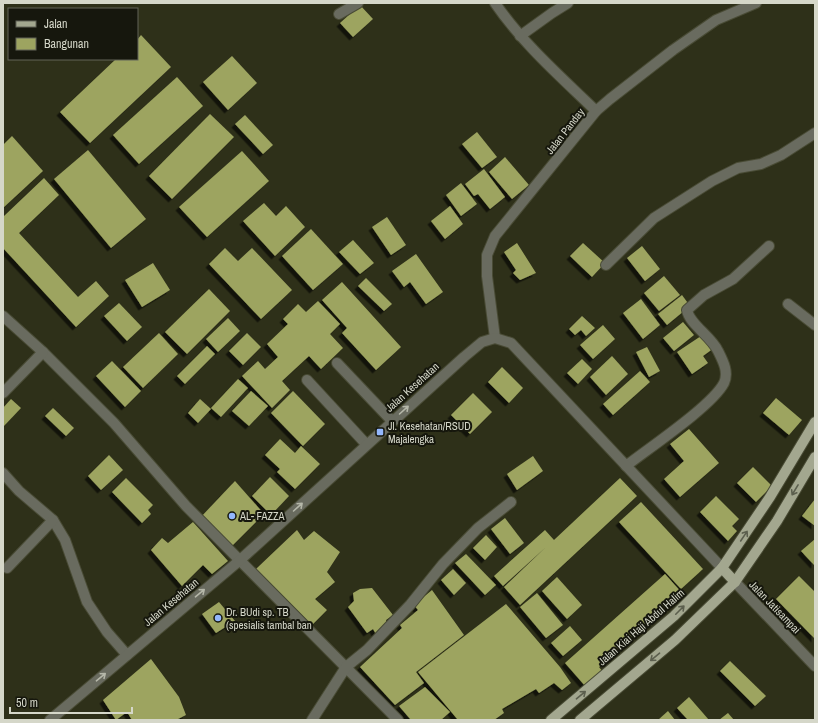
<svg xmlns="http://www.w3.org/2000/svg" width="818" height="723" font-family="'Archivo Narrow',sans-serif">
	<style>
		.building { fill: #9da460; filter: url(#shadow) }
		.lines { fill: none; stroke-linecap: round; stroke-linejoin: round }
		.minor-casing { stroke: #494b35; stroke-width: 12 }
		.major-casing { stroke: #494b35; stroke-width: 12 }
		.minor { stroke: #696b5f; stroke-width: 10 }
		.major { stroke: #a3a78f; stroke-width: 10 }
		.oneway { stroke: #b5b7a9 }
		.oneway2 { stroke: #5c5f4e }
		.poi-dot { fill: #93b7fd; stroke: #16170d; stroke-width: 1.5 }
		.labels { text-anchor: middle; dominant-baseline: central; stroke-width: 4; stroke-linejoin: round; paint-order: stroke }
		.street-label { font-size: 11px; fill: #d5d7c9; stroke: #16170d }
		.poi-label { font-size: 11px; fill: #d5d7c9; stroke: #16170d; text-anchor: start }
	</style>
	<defs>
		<filter id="shadow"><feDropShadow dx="-3.5" dy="3.5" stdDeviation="0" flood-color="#0009"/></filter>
	</defs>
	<rect width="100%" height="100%" fill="#2e3019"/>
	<g class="building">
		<polygon points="360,5 373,19 353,37 340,23"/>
		<polygon points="141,35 171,67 90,143 60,112 116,59 137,59 137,40"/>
		<polygon points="232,56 257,83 228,110 203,82"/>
		<polygon points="177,77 203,106 139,164 113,135"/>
		<polygon points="210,114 234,137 172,199 149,176"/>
		<polygon points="245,115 273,145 263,154 235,124"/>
		<polygon points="477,132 497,157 482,168 462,144"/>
		<polygon points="12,136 43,171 3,208 3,145"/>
		<polygon points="88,150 146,219 111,248 54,179"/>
		<polygon points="242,151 269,181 207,237 179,207"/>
		<polygon points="505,157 529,185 512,199 489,172"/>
		<polygon points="484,169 505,197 490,209 478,194 474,196 465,184"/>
		<polygon points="44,178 59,195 19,233 78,297 96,281 109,296 76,327 3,248 3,217"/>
		<polygon points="461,183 477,204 461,216 446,195"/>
		<polygon points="264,203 276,216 286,206 305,227 275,256 243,221"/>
		<polygon points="450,206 463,224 445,239 431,221"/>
		<polygon points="387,217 406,245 391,255 372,227"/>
		<polygon points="311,229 343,264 313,290 282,256"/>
		<polygon points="353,240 374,263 360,274 339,252"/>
		<polygon points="517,243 536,273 520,280 513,273 516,270 504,252"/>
		<polygon points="583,243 605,263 592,277 570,256"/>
		<polygon points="642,246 660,269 645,281 627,258"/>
		<polygon points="225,248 238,261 252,248 292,290 261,319 209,264"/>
		<polygon points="416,254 443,292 426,304 410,282 404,287 392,271"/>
		<polygon points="153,263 170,290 142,307 125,280"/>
		<polygon points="664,276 680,295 659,311 644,293"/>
		<polygon points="366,278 392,304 384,311 358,286"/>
		<polygon points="342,282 401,347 376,370 342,333 347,328 322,300"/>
		<polygon points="209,289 230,311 187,354 165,332"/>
		<polygon points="682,295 690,306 667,325 658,314"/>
		<polygon points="641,299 660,325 643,339 623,313"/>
		<polygon points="318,301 340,324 330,334 343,348 321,369 309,356 282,381 290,390 272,408 242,376 258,361 265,369 278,357 267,344 288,324 283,319 298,304 306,312"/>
		<polygon points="119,303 142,327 127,341 104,316"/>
		<polygon points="582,316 595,328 586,336 581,330 575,335 569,329"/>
		<polygon points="228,318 240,331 218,352 206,339"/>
		<polygon points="683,322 694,335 674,351 663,338"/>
		<polygon points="603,325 615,339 593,359 580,345"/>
		<polygon points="159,333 178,354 143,388 123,367"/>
		<polygon points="247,333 261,347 243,365 229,351"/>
		<polygon points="704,334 714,348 703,356 708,363 692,374 677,352"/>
		<polygon points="207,346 215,354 185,384 177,376"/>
		<polygon points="647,347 660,371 649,377 636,352"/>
		<polygon points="612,356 628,374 606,395 590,377"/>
		<polygon points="582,359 592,369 578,384 567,373"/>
		<polygon points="112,361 141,391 125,407 96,376"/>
		<polygon points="502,367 523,388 509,403 488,382"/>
		<polygon points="640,371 650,382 613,415 603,404"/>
		<polygon points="238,379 248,388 221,417 211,408"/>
		<polygon points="251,391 268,406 249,426 232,411"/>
		<polygon points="293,391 325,424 303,446 271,413"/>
		<polygon points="473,393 492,412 470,434 451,415"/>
		<polygon points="776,398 802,420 789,435 763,413"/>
		<polygon points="11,399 21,408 3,427 3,408"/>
		<polygon points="200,399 211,409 198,423 188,413"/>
		<polygon points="53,408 74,428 66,436 45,416"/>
		<polygon points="689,429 719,463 680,497 664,479 684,461 670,444"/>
		<polygon points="280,439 295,453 301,446 320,464 295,489 277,472 280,469 265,455"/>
		<polygon points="109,455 123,470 101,490 88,476"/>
		<polygon points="533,456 543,471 517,490 507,474"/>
		<polygon points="753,467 772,486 756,502 737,483"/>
		<polygon points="270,477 289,496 271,515 252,496"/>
		<polygon points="126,478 153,505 148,510 151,514 142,523 112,492"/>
		<polygon points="620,478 637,496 520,605 504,587 546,547 503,586 494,576 545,530 554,540"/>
		<polygon points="235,481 264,514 230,548 200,518"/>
		<polygon points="716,496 739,519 732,526 737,531 728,541 700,512"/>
		<polygon points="815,499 815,526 802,516"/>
		<polygon points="641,502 703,569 681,589 619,522"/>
		<polygon points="505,518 524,543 510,554 491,529"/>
		<polygon points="193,522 228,561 212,574 203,565 182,586 151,550 162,538 168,543"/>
		<polygon points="297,530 304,540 314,531 340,552 327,572 335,582 315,599 327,610 312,625 256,569"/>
		<polygon points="486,535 497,547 485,560 473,548"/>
		<polygon points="815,539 815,564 814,565 801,551"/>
		<polygon points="466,554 496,585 485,595 455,563"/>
		<polygon points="453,569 466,583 454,595 441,580"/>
		<polygon points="665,574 682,593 599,667 603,672 586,687 565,663"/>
		<polygon points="799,576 815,592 815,639 776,599"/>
		<polygon points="557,577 582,605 567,619 542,591"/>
		<polygon points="372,588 393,615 386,620 387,625 377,636 373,629 367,633 348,607 354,601 353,593 360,589"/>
		<polygon points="432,590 464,635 416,672 424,683 395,705 360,667 402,628 400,625 418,610 414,605"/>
		<polygon points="537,593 563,625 546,638 520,607"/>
		<polygon points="219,602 235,621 216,633 202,614"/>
		<polygon points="506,604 560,667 571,683 562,690 554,683 539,693 536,689 502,709 504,713 494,720 458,720 418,672"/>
		<polygon points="570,626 582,640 563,656 551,643"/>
		<polygon points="151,659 179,697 186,715 176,720 132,720 127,712 116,720 103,700"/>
		<polygon points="730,661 766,696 755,706 720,671"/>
		<polygon points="425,687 450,712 441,720 411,720 399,706"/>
		<polygon points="689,697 709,720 688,720 677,708"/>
		<polygon points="668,711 675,720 658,720"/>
		<polygon points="728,713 734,720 719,720"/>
	</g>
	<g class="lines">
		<defs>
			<g id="minor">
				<path d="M495,3C523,44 561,77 596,111"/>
				<polyline points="339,14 358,3"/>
				<polyline points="520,36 552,13 568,3"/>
				<polyline points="606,265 654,218 712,181 738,168 761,164 781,155 815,133"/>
				<polyline points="788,304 815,325"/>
				<polyline points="3,316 43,352 114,423 186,506 398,720"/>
				<polyline points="495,338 487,276 487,255 495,236 596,111 610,99 673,50 716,20 756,3"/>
				<polyline points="337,363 392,421"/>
				<polyline points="307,380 366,444"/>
				<polyline points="3,393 43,352"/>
				<path d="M626,466C649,448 712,406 724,383C729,372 723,361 718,351C711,336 689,324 687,310L704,295L733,279L769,246"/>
				<polyline points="3,473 19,491 53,520 65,540 87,602 107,632 127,655"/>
				<polyline points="7,568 53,520"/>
				<polyline points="735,582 815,666"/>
				<polyline points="50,720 239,561 464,357 482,342 495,338 511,343 722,568"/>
				<polyline points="312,720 346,667 367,650 410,605 443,564 478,528 511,502"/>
			</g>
			<g id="major">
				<polyline points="722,568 735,582"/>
				<polyline points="551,720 674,616 722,568 770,497 815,422"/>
				<polyline points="580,720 675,640 735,582 777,521 815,457"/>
			</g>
		</defs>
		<use href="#minor" class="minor-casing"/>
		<use href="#major" class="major-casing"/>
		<use href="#minor" class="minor"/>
		<use href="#major" class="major"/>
	</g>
	<defs><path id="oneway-shaft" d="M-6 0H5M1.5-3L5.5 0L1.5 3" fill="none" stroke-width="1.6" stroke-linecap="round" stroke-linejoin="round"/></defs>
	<g class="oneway">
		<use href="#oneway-shaft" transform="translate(404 410) rotate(-42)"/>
		<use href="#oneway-shaft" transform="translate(298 507) rotate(-42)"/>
		<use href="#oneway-shaft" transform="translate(200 593) rotate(-40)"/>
		<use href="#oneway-shaft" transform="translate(101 677) rotate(-40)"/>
	</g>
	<g class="oneway2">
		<use href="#oneway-shaft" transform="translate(795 490) rotate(121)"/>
		<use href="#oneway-shaft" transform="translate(744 536) rotate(-56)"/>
		<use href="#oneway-shaft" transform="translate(680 610) rotate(-45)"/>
		<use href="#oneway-shaft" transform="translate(655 657) rotate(140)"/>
		<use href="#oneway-shaft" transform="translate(581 695) rotate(-40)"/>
	</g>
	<g class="poi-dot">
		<rect x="376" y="428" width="8" height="8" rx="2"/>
		<circle cx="232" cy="516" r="4"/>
		<circle cx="218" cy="618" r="4"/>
	</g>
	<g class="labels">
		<g class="street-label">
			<text transform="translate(565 131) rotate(-52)">Jalan Panday</text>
			<text transform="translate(412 387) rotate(-42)">Jalan Kesehatan</text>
			<text transform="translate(171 602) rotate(-40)">Jalan Kesehatan</text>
			<text transform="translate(775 607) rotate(46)">Jalan Jatisampai</text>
			<text transform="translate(641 627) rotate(-41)">Jalan Kiai Haji Abdul Halim</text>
		</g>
		<g class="poi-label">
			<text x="388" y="426">Jl. Kesehatan/RSUD<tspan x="388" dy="13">Majalengka</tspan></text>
			<text x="240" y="516">AL- FAZZA</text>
			<text x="226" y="612">Dr. BUdi sp. TB<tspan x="226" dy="13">(spesialis tambal ban</tspan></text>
		</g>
	</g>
	<rect width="818" height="723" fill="none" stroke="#d5d7c9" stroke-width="8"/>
	<rect x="8" y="8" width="130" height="52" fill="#16170d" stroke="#626458"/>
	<rect x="16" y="21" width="20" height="6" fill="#a3a78f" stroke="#626458"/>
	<text x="44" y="28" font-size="12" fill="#d5d7c9">Jalan</text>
	<rect x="16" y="38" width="20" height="12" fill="#9da460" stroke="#626458"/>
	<text x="44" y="48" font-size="12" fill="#d5d7c9">Bangunan</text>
	<path d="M10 707v6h122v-6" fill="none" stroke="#d5d7c9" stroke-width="2"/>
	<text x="16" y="707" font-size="12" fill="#d5d7c9" stroke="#16170d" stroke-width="3" paint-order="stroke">50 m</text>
</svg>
